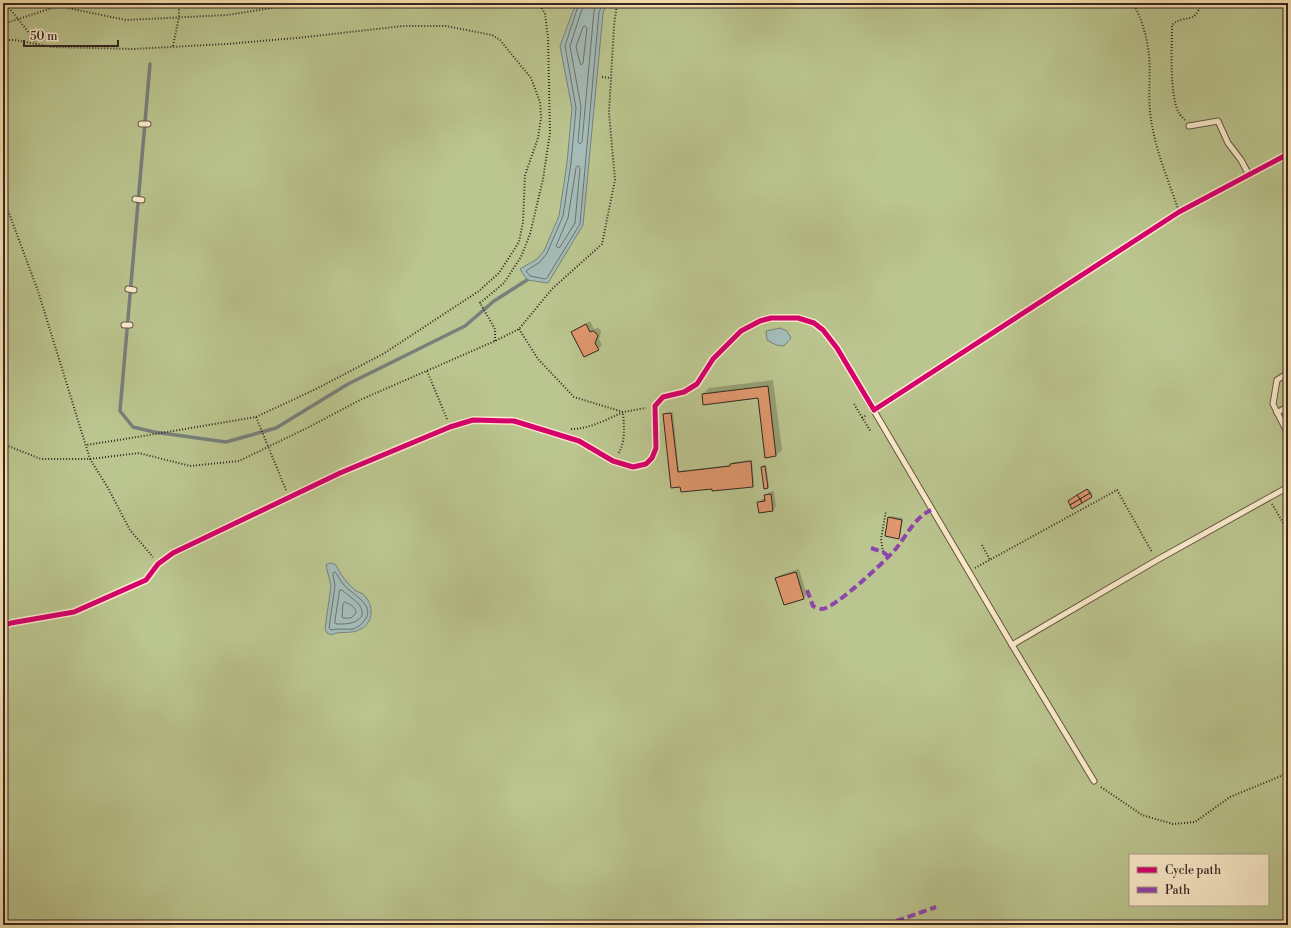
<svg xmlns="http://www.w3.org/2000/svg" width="1291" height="928" font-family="'Libre Bodoni',serif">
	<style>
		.green { fill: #bbc58f; stroke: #777658; fill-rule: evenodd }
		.water { fill: #a4bcb8; stroke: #77807c }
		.shadow { fill: #0003 }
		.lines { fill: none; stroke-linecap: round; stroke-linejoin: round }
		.shore { stroke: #6c726d; stroke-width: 1 }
		.stream { stroke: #77807c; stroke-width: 3.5 }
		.building { fill: #e0976d; stroke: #332722 }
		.service-casing { stroke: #655646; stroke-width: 7 }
		.path { stroke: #332722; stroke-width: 2; stroke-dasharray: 1 2; stroke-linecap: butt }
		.service { stroke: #fdeece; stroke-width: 5 }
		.quiet { stroke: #8e44ad; stroke-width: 4; stroke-dasharray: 8 4; stroke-linecap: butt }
		.cycleway-casing { stroke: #fdeece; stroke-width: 8 }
		.cycleway { stroke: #d6006c; stroke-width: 5 }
	</style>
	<rect width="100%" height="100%" fill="#fce5b3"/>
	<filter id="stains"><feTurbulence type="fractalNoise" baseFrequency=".005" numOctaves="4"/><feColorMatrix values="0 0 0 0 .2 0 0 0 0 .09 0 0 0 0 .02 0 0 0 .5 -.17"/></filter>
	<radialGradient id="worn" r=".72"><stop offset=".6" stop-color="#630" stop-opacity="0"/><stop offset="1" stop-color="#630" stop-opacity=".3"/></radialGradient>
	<path class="green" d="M3,3H1288V925H3ZM1130,855H1268V905H1130Z"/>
	<g class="water">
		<polygon points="576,3 607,3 603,13 583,225 548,283 527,280 520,269 537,259 544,251 559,216 567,163 572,108 560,46"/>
		<polygon points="780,328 787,331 791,338 784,346 776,345 767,340 766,331"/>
		<path d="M329,563L335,564C339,570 342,577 347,582C349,585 353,588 356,591C358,592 362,593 364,595C374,605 374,622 361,629C351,635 339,630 331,635L327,633L325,629L331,586L326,565Z"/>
	</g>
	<g class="shadow">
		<polygon points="590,321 594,329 597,328 600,329 601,332 599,339 602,345 598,349 572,332 576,329"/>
		<polygon points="773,380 782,450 776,455 759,397 703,394 709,388"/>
		<polygon points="673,412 679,471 731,465 733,462 752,460 754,484 753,486 713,490 713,488 682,491 664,415 665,413"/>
		<polygon points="764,465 766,465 769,486 767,487 762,467"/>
		<polygon points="1089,489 1093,495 1091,496 1069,501"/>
		<polygon points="774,491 776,506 773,510 758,503 762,499 765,499 765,496 769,492"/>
		<polygon points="891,516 903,518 900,536 898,538 889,518"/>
		<polygon points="799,569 807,595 803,598 776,578 780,575"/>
	</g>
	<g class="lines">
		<g class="shore">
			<polyline points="579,3 565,46 576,108 571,163 563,216 547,253 540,262 526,271 530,276 545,279 547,278 580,224 599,12 603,3"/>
			<polyline points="584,3 570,46 581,107 578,142 580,144 582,142 594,11 597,3"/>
			<polygon points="585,26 587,28 583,63 581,65 580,63 576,47 583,27"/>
			<polygon points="578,166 580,168 575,223 560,247 558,248 556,246 568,218 576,168"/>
			<path d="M335,572C339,576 340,581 344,585C353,595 377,606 364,621C361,625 358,627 353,629C346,630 338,628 331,630L329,628L335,586L333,574Z"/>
			<path d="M340,590H342C350,598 364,603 362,616C355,624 348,624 337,624L335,623Z"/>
			<path d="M345,602C350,604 356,607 356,613L351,618H343L342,617L343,604Z"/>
		</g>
		<g class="stream">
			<polyline points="151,3 152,6"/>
			<polyline points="150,64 120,411 133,427 154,432 226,442 276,428 348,384 465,326 494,301 527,280"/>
		</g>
	</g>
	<g class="building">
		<polygon points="586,324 590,332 593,331 596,333 598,336 595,343 599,350 584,357 571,332"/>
		<polygon points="768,386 776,456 765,458 758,398 703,405 702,394"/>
		<polygon points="671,413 678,472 730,466 730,464 751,461 753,487 712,491 712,489 681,492 680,487 671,488 663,414"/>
		<polygon points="765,466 768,488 764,489 761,467"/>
		<polygon points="1087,489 1090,493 1080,499 1077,495"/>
		<polygon points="1090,493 1092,497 1082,503 1080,499"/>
		<polygon points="771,494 773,511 759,513 757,502 765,501 764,495"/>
		<polygon points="1077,495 1080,499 1070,505 1068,501"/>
		<polygon points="1080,499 1082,503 1072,509 1070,505"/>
		<polygon points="888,517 902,520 899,539 885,536"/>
		<polygon points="796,572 804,599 784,605 775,578"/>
	</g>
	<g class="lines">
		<defs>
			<g id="service">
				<polyline points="141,124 148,124"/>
				<polyline points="1189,126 1218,121 1228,143 1241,160 1249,175"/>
				<polyline points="135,199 142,200"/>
				<polyline points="128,289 134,290"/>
				<polyline points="124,325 130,325"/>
				<polyline points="1288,373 1277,380 1273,404 1288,434"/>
				<polyline points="1277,413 1288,406"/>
				<polyline points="3,626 11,623 74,612 146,580 158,564 173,553 340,473 450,427 473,420 514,421 579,441 613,461 633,467 646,464 652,458 656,448 655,406 663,397 684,392 697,384 713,359 741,331 760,321 771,318 798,318 814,323 823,330 837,348 1012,645 1157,560 1288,487"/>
				<polyline points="1012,645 1094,781"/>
			</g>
		</defs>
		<use href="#service" class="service-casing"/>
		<g class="path">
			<polyline points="5,3 30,34 36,44"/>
			<path d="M1133,3C1142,19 1147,37 1149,55C1151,79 1147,102 1152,125C1157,155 1170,184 1179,212"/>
			<polyline points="3,24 58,6 126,20 227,15 304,3"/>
			<polyline points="3,40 15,40 52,47 134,49 226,44 297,38 403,26 446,26 492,35 500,40 531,78 540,102 541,118 538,138 525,175 523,222 519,242 499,273 479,291 383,354 316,389 256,417 125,439 86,445"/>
			<polyline points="173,46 179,17 179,3"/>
			<polyline points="602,77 611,78"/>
			<path d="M1185,120C1183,118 1180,115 1179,113C1169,96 1172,46 1172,25C1185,13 1195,26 1201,3"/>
			<polyline points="1282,158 1288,161"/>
			<polyline points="1256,171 1288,154"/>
			<polyline points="3,200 6,205 38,291 90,459 108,488 130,530 153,557"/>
			<polyline points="519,329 538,359 574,397 623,412 646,408"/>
			<polyline points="495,341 495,329 480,303 504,283 521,257 530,234 543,179 550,133 548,38 545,14 539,3"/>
			<polyline points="427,371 447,419"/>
			<polyline points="854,404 871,432"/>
			<polyline points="881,405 1179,212 1241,179"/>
			<polyline points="256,417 286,490"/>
			<polyline points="862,418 867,415"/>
			<path d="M571,429C589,429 606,420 623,412C624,427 626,441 618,454"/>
			<polyline points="3,444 41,459 90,459 139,453 190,466 239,461 309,427 360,400 495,341 519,329 552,289 602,244 615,180 609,113 614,26 617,3"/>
			<polyline points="1272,504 1288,531"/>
			<polyline points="982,545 990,560"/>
			<polyline points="883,552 881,539 886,511"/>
			<polyline points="975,568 1117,490 1152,552"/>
			<polyline points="1101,787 1142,815 1173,824 1195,822 1230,797 1288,773"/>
		</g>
		<use href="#service" class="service"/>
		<g class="quiet">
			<polyline points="871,548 883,552 888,556"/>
			<path d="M807,590L813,606C815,607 819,609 822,609C834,609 884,562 894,551C906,537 914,518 931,510"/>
			<polyline points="885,925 936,907"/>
		</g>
		<defs>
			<polyline id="cycleway" points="3,626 11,623 74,612 146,580 158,564 173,553 340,473 450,427 473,420 514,421 579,441 613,461 633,467 646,464 652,458 656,448 655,406 663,397 684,392 697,384 713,359 741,331 760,321 771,318 798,318 814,323 823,330 837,348 874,410 1179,212 1288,154"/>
		</defs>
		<use href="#cycleway" class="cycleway-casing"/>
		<use href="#cycleway" class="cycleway"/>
	</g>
	<rect width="1291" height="928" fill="none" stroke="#fce5b3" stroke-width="16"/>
	<rect x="4" y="4" width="1283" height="920" fill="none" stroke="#332722" stroke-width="2"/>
	<rect x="8" y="8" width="1275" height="912" fill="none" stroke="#332722"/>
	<rect x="1129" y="854" width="140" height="52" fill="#fdeece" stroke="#ac9e89"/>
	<rect x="1137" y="867" width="20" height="6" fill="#d6006c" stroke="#ac9e89"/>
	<text x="1165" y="874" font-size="12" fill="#332722">Cycle path</text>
	<rect x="1137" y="887" width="20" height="6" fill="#8e44ad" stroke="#ac9e89"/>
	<text x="1165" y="894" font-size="12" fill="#332722">Path</text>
	<path d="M24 40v6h94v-6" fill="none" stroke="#332722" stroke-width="2"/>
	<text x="30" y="40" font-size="12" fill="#332722" stroke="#fdeece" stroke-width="3" paint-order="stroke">50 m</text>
	<rect width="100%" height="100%" filter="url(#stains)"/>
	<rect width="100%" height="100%" fill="url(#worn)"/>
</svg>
